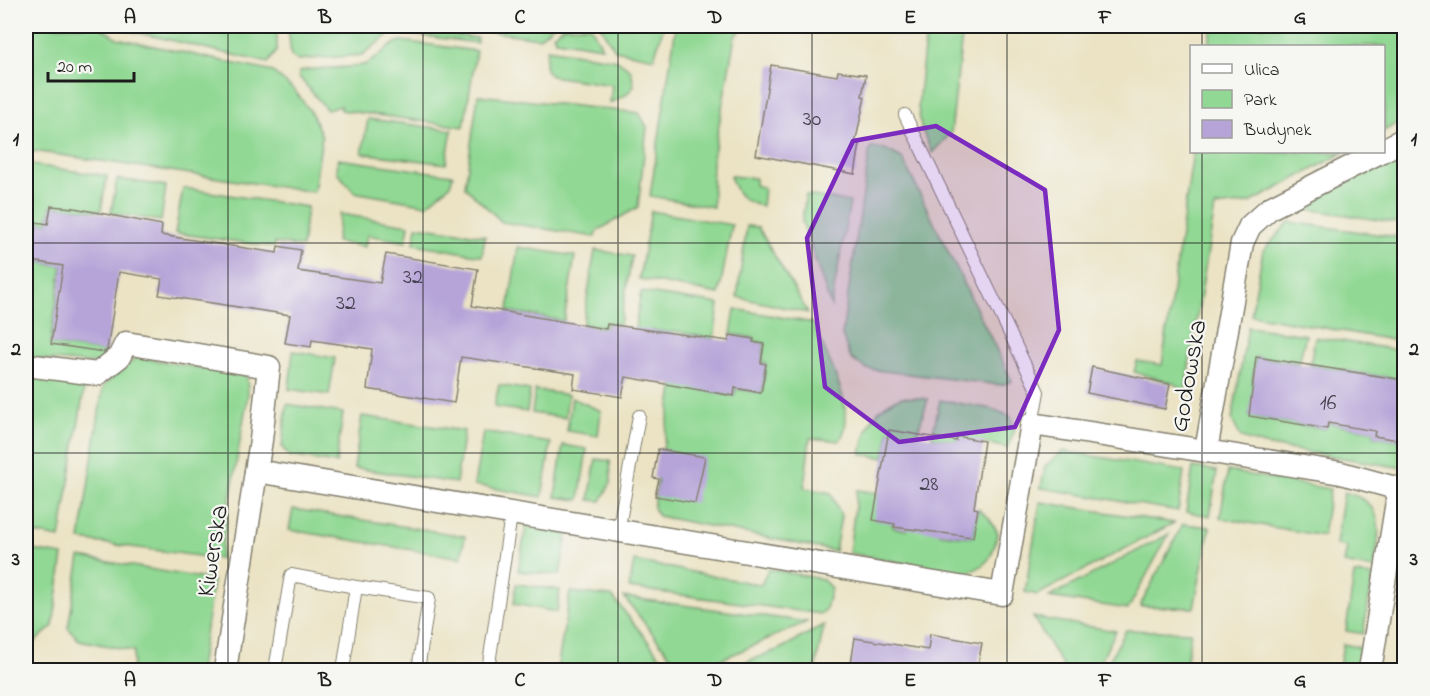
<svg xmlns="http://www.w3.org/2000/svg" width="1430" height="696" font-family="'Indie Flower',sans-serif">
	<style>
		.green { fill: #90d893; stroke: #567a58; stroke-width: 1.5 }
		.building { fill: #b6a4d8 }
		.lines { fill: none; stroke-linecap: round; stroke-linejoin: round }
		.service-casing { stroke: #848070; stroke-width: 14 }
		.minor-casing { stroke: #848070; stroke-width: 25 }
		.service { stroke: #fff; stroke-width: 12 }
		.minor { stroke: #fff; stroke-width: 22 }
		.marked { fill: #7b2cbf; fill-opacity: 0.2; stroke: #7b2cbf; stroke-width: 4.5; stroke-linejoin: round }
		.grid { fill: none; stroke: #1c1c1c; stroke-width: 1.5; stroke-opacity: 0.55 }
		.labels { text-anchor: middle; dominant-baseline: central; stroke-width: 4.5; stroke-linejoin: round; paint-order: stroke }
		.number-label { font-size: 22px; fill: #423e4b }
		.street-label { font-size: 26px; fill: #1c1c1c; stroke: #f6f6f2 }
		.neatline { fill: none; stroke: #1c1c1c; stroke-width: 2 }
		.grid-label { font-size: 20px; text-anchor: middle; font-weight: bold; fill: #1c1c1c }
	</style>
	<rect width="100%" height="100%" fill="#f6f6f2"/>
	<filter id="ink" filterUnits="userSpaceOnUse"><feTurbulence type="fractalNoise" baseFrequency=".0167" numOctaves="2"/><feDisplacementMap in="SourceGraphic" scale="12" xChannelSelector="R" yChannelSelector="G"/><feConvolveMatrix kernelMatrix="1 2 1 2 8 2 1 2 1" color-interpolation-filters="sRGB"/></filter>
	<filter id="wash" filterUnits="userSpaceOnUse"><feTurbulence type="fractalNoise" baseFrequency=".008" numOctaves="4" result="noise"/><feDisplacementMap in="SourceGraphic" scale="24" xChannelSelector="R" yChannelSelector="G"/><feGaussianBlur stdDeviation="1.35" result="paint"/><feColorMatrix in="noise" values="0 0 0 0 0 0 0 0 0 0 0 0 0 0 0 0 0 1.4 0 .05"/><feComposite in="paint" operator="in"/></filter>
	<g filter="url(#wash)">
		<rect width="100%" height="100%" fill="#ebe3c4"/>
		<g class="green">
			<polygon points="26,26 98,26 117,38 273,72 295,91 311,112 322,136 314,192 26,150"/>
			<polygon points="117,26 277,26 277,51 268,63 127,30"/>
			<polygon points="288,26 392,26 477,38 477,43 392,32 362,55 297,60 291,56"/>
			<polygon points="486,26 553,26 539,38 486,31"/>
			<polygon points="564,26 591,26 602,47 556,40 553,35"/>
			<polygon points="600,26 664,26 654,58 615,50"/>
			<polygon points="676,26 745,26 735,36 712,163 713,207 650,196"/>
			<polygon points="882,26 963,26 951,133 932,153 921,127 918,106 925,39 884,32"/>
			<polygon points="1212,26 1404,26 1404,119 1384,131 1384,46 1209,46"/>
			<path d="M401,41L476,51L464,127L341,110V106L327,110L299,77V72L305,70C318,68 358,68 366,64C380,58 386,45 401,41Z"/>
			<path d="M547,49L617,60L631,70L634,86L626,95L610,103L612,85L551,76C542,69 546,59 547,49Z"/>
			<polygon points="478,95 639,113 647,127 638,207 597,231 595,237 502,222 465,187"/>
			<polygon points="368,119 452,130 446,164 362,153"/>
			<polygon points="870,148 885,149 902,158 1012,381 1001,385 867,369 851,359 842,335"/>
			<polygon points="1193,152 1345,152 1250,203 1215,207 1185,391 1173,383 1134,372 1137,361 1162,365"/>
			<polygon points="1404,156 1404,224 1293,207 1393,161"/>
			<polygon points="338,159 453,175 450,185 427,205 354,192 337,172"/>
			<polygon points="26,164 107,176 101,211 51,206 48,223 36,222 30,261 62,266 50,344 106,352 101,364 26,358"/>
			<path d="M730,176L755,178V185L764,188L762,206C742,202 736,194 730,176Z"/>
			<polygon points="117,179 166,186 161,221 111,213"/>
			<polygon points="183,188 307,207 302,247 275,243 274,247 175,233"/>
			<polygon points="806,195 850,202 831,306 802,221"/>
			<polygon points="651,211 732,225 719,294 639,279"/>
			<polygon points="340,214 409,225 406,242 367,235 365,247 336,242"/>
			<polygon points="1289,222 1404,238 1404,342 1251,315 1263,251"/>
			<polygon points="417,226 485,236 482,256 414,244"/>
			<polygon points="747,226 758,227 808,313 737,297"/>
			<polygon points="518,247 575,256 564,321 508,311"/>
			<polygon points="595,250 632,256 620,324 606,323 605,328 583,324"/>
			<polygon points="641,292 719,304 714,339 674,331 673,333 652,330 651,337 634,334"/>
			<path d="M735,309L813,323C824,351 861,415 839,441L810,438L804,488L831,493L841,516L835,551L658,516L653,508L674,383L734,396L736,389L762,393L766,363L762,362L765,343L754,341V338L731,334Z"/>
			<polygon points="1248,327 1306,335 1299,363 1256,357 1252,383 1256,385 1249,416 1326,429 1328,423 1375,431 1374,436 1404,441 1404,468 1264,445 1241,438 1232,420"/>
			<polygon points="1315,337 1404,351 1404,380 1310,365"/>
			<polygon points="293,351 335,358 329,395 289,389"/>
			<polygon points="137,357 247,376 248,394 220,559 80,540 103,386"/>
			<polygon points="26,374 85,383 60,538 26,532"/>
			<polygon points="499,385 530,390 527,412 494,407"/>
			<polygon points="535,390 568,395 565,418 532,413"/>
			<path d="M902,397L928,399L917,434L889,430L884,458L861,454C865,428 875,405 902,397Z"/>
			<polygon points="572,398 601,411 598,436 567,431"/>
			<polygon points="940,400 992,409 1010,416 1015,430 1007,448 957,437 956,441 932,437"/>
			<polygon points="287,404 343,413 336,463 289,456 282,447"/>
			<polygon points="362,416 464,431 456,483 354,468"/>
			<polygon points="483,432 551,443 542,497 474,485"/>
			<polygon points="563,445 587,449 579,500 555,497"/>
			<polygon points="1063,451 1184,471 1178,511 1041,488 1045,466"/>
			<polygon points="596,459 610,461 611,482 601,501 589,500"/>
			<polygon points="1193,467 1217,471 1210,516 1186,512"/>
			<polygon points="1228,471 1330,489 1323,536 1220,518"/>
			<path d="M857,490L878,493L894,528L907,530L908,526L940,531V534L973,537L978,509L989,518L998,533C992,559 988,567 962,574L849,553Z"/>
			<path d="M1344,492C1389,503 1379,533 1374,569L1344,563L1347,547L1336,545Z"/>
			<polygon points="1040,502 1174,523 1037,595 1025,592"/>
			<polygon points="293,509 465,536 461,558 289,530"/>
			<polygon points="1183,524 1210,527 1194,608 1140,606"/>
			<polygon points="526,526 567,533 560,575 518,571"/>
			<polygon points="1169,534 1128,609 1049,597"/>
			<polygon points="26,549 63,555 53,626 31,645 26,645"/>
			<polygon points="80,557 213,580 200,670 132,670 134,651 79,640 68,628"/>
			<polygon points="634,561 761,585 768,569 822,579 831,588 826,609 821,614 629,588"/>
			<polygon points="1354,574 1373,576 1363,634 1346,631"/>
			<polygon points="516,584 560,590 557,612 514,604"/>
			<polygon points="570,592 612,596 671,670 557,670"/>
			<polygon points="624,597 807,622 697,670 681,670"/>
			<polygon points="1033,617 1116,631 1096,670 1065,670"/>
			<polygon points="824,625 815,670 724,670 780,649"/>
			<polygon points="1126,630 1191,632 1185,670 1104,670"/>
			<polygon points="1343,644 1362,648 1358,670 1339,670"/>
		</g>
		<g id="blocks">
			<g class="building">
				<polygon points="771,65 837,76 838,71 866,75 862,96 865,97 855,144 860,144 855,174 756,155"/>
				<polygon points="51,206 74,208 162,225 161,235 277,253 278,246 301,250 298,271 380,283 386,254 478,269 472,306 606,329 607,324 729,341 730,335 754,339 753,342 764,344 761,363 766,364 761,393 735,388 734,396 626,377 622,397 573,389 575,374 461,357 454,403 367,389 372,349 312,340 311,347 285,343 290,315 159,295 162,279 119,272 107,350 104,352 51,344 63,266 31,261 36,222 48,224"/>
				<polygon points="1256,357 1404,380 1404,441 1374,436 1375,431 1328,423 1327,429 1249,416"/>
				<polygon points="1092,367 1170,384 1165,409 1087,393"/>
				<polygon points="889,430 956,441 957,436 984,441 974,508 978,509 973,537 894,527 895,524 873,520"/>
				<polygon points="658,449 705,457 695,503 655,496 659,479 653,478"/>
				<polygon points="930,634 982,643 977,670 850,670 855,638 928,650"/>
			</g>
		</g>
	</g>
	<g filter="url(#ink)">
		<use href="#blocks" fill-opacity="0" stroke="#848070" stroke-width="1.5"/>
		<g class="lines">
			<defs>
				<g id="service">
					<polyline points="905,115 1038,392 1032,424"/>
					<polyline points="618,532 639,416"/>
					<polyline points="356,587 429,598 418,670"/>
					<polyline points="275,670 291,575 356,587 343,670"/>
					<polyline points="488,670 511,515"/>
				</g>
				<g id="minor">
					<polyline points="1384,150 1404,139"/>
					<polyline points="26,365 97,374 119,357 126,343 269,367 261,440 225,670"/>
					<polyline points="256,471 1002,594 1032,424 1206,451"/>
					<polyline points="1370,670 1399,489 1341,473 1206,451 1242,243 1250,226 1270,208 1380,152"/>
				</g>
			</defs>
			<use href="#service" class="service-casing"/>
			<use href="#minor" class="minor-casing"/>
			<use href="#service" class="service"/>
			<use href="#minor" class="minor"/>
		</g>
	</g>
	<path class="marked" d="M936,126L1045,190L1059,330L1015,427L899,442L825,387L807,238L853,141Z"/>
	<path class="grid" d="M228,26V670M423,26V670M618,26V670M812,26V670M1007,26V670M1202,26V46M1202,152V670M26,243H1404M26,453H1404"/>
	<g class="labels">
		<g class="number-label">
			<text x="812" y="120">30</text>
			<text x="413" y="278">32</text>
			<text x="346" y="304">32</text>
			<text x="1328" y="404">16</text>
			<text x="929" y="485">28</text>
		</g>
		<g class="street-label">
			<text transform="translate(1190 376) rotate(-80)">Godowska</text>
			<text transform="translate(214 551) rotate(-81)">Kiwerska</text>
		</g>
	</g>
	<rect width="1430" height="696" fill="none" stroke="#f6f6f2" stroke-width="66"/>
	<rect x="1190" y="45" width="195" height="108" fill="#f6f6f2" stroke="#9f9f9c" stroke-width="1.5"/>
	<rect x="1202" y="64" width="30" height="9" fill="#ffffff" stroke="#9f9f9c" stroke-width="1.5"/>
	<text x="1244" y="75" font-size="18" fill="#1c1c1c">Ulica</text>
	<rect x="1202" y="90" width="30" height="18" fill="#90d893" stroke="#9f9f9c" stroke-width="1.5"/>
	<text x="1244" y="105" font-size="18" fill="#1c1c1c">Park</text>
	<rect x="1202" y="120" width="30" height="18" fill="#b6a4d8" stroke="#9f9f9c" stroke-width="1.5"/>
	<text x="1244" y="135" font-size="18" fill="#1c1c1c">Budynek</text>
	<path d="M48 72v9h86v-9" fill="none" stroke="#1c1c1c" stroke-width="3"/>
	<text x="57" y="72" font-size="18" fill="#1c1c1c" stroke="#f6f6f2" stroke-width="4.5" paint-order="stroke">20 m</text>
	<rect x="33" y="33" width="1364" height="630" class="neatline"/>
	<g class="grid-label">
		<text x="130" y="23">A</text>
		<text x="325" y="23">B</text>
		<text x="520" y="23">C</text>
		<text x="715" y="23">D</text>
		<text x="910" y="23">E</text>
		<text x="1105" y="23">F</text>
		<text x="1300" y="23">G</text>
		<text x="16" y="145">1</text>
		<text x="1414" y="145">1</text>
		<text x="16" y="355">2</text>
		<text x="1414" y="355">2</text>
		<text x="16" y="565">3</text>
		<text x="1414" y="565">3</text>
		<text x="130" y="686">A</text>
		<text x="325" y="686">B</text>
		<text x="520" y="686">C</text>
		<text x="715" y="686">D</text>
		<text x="910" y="686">E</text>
		<text x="1105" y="686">F</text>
		<text x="1300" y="686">G</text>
	</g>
</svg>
